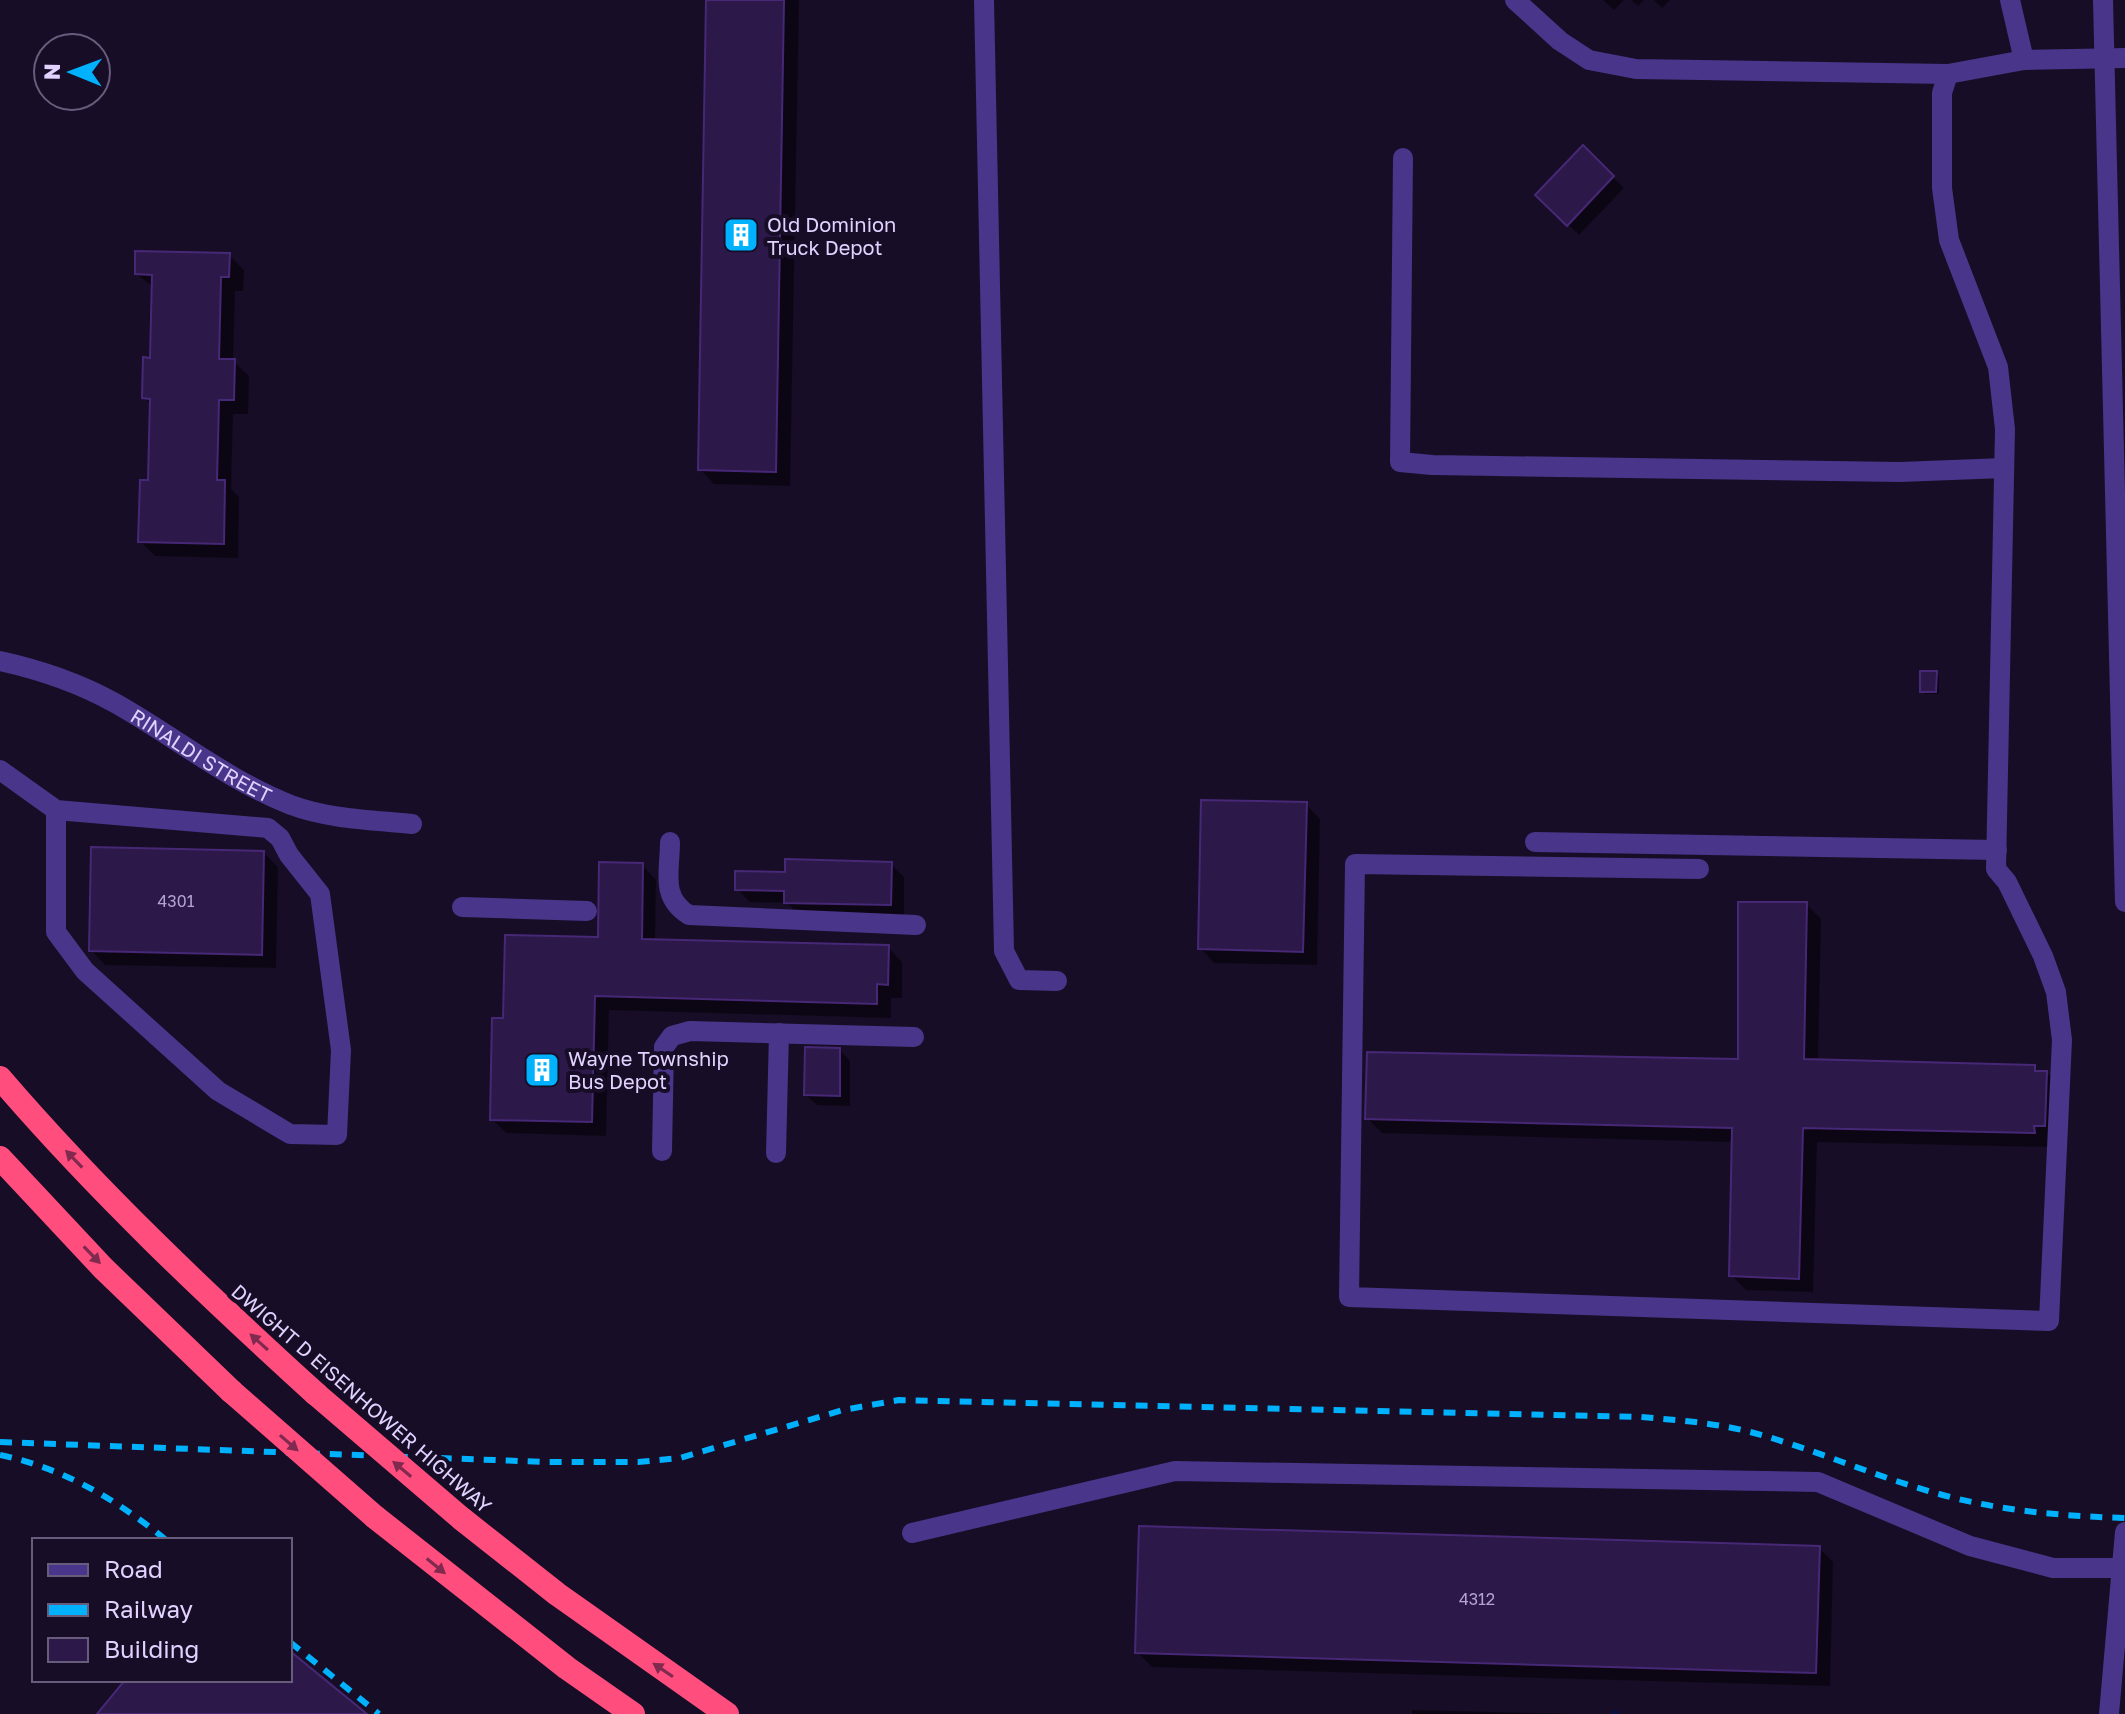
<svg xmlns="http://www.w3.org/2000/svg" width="2125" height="1714" font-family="'Golos Text',sans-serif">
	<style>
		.shadow { fill: #0007 }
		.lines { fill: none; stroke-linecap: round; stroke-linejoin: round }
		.stream { stroke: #061146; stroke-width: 6 }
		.building { fill: #2c1849; stroke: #472876; stroke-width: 2 }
		.minor { stroke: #493589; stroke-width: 20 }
		.highway { stroke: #ff4d7e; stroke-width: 24 }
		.rail { stroke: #00b1fd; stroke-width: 6; stroke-dasharray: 12 10; stroke-linecap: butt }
		.highway-bridge { stroke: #ff4d7e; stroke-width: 24 }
		.oneway { fill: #7f2a4e }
		.labels { text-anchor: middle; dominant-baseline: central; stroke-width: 8; stroke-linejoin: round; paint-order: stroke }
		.number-label { font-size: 16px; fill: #b4a4d2 }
		.poi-label { font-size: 20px; fill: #e1d2ff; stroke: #170d26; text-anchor: start }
		.street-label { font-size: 20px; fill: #e1d2ff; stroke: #170d26 }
	</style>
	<rect width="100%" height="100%" fill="#170d26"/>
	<g class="shadow">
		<polygon points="708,0 799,0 790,486 714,484 700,469"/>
		<polygon points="1603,0 1624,0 1614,10"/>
		<polygon points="1631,0 1644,0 1638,6"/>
		<polygon points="1654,0 1670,0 1662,8"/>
		<polygon points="1583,148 1624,188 1579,235 1538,195"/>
		<polygon points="229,255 244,270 243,291 235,291 233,361 249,376 248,414 233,414 231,489 239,497 238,558 155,556 140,541 150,482 152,406 144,397 152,360 154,288 137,274"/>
		<polygon points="1936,673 1939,676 1939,694 1925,694 1922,691"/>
		<polygon points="1306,804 1320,819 1317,965 1214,963 1200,948"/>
		<polygon points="263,852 278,867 276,968 105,965 91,950"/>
		<polygon points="891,864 904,877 904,918 800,916 787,903 750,902 737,889 787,874"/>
		<polygon points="642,865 656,880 655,941 888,947 902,962 902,998 891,998 891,1018 609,1010 606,1136 506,1133 492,1119 505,1021 600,939"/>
		<polygon points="1806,904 1821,919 1818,1061 2034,1067 2040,1073 2047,1073 2061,1087 2048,1147 1817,1142 1813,1292 1746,1290 1731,1275 1734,1142 1382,1133 1367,1118 1740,1061"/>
		<polygon points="840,1050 850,1061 850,1106 817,1105 806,1095"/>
		<polygon points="1819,1548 1833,1562 1830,1686 1152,1667 1137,1652"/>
		<polygon points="1412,1710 1580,1714 1412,1714"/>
	</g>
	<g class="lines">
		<polyline class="stream" points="1615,1714 1615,1713"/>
	</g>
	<g class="building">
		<polygon points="706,0 784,0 776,472 698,470"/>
		<polygon points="1583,145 1614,176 1567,226 1535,195"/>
		<polygon points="135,251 230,253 229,277 221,277 219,359 235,359 234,400 219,400 217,480 225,480 224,544 138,542 140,480 148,480 150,399 142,398 143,357 150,358 152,275 135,274"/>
		<polygon points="1920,671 1937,671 1936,692 1920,692"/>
		<polygon points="1201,800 1307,802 1303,952 1198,949"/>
		<polygon points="91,847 264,851 262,955 89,951"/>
		<polygon points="785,859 892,862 891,905 784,903 784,891 735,890 735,871 785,872"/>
		<polygon points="599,862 643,863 642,939 889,945 888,985 877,984 877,1004 595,996 592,1122 490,1120 492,1018 503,1018 505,935 598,937"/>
		<polygon points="1738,902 1807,902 1804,1059 2035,1065 2035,1071 2047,1071 2045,1126 2034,1126 2035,1133 1803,1128 1799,1279 1729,1276 1732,1128 1365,1119 1367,1052 1738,1059"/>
		<polygon points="805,1047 840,1048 840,1096 804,1095"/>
		<polygon points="1139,1526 1820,1546 1816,1673 1135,1653"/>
		<polygon points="290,1651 367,1714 97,1714 125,1680 290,1680"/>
	</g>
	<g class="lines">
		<g class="minor">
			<polyline points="984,0 1004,951 1019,980 1057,981"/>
			<polyline points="1515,0 1560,41 1589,60 1636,69 1948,74"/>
			<polyline points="2010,0 2024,60"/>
			<polyline points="2103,0 2125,902"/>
			<polyline points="1403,158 1400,462 1432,465 1900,472 2004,468"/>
			<path id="s1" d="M0,661C41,670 79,683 115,703C174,736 227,780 291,805C328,819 373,820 412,824"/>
			<polyline points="0,770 56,810 268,828 280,838 289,855 320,894 341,1050 337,1135 290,1134 218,1091 85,971 56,932 56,810"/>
			<path d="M670,842C670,872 660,897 689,915L916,925"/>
			<polyline points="1535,842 1997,850"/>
			<polyline points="1699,869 1355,864 1349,1297 2049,1321 2062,1040 2056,992 2043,956 2007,882 1996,869 2005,429 1998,367 1949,240 1942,188 1942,93 1948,74 2024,60 2125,58"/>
			<polyline points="462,907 587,911"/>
			<polyline points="662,1151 664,1047 672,1036 690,1031 914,1037"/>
			<polyline points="776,1153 779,1033"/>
			<polyline points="912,1533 1175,1471 1818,1482 1970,1546 2053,1568 2122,1568"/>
			<polyline points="2109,1714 2125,1532"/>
		</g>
		<g class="highway">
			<path d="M0,1078C97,1191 206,1294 316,1394"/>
			<polyline points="0,1158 103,1268 231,1391"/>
			<polyline points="375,1517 567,1668 633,1714"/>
			<polyline points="462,1519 557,1594 727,1714"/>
		</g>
		<g class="rail">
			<path d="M0,1442L548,1462H638L680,1458L843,1410L899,1400L1640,1417C1678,1420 1717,1423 1754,1433C1817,1450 1876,1477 1939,1494C2000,1511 2062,1516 2125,1518"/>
			<path d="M0,1455C63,1468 116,1499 166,1540"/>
			<polyline points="290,1642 379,1714"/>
		</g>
		<g class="highway-bridge">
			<polyline points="231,1391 375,1517"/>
			<polyline points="316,1394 462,1519"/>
		</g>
	</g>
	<defs><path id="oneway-solid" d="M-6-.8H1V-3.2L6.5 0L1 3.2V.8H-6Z" transform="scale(2)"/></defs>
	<g class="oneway">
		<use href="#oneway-solid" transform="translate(74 1159) rotate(-134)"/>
		<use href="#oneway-solid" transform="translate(92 1255) rotate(46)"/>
		<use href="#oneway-solid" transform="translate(259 1342) rotate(-138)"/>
		<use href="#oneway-solid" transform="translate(289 1443) rotate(41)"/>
		<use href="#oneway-solid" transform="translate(402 1469) rotate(-140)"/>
		<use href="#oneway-solid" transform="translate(436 1566) rotate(39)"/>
		<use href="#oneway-solid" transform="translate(663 1670) rotate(-146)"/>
	</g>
	<defs>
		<symbol id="building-square" viewBox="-11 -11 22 22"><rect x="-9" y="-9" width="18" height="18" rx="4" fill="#00b1fd" stroke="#170d26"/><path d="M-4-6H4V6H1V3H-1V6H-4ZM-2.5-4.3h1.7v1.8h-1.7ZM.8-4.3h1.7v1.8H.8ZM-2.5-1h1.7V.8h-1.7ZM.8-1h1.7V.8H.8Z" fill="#fff"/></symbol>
	</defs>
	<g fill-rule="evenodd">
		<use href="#building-square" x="721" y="215" width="40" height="40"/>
		<use href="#building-square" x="522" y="1050" width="40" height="40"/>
	</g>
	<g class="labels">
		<g class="number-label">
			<text x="176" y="901">4301</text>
			<text x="1477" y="1599">4312</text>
		</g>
		<g class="poi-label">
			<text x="767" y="224">Old Dominion<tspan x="767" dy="23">Truck Depot</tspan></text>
			<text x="568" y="1058">Wayne Township<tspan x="568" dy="23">Bus Depot</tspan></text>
		</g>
		<g class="street-label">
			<text stroke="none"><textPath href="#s1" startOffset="224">RINALDI STREET</textPath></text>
			<text transform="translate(362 1398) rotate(41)">DWIGHT D EISENHOWER HIGHWAY</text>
		</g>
	</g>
	<rect x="32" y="1538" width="260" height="144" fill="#170d26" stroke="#685c7d" stroke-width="2"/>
	<rect x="48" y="1564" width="40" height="12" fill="#493589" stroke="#685c7d" stroke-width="2"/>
	<text x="104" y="1578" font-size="24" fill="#e1d2ff">Road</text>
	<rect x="48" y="1604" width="40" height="12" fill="#00b1fd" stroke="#685c7d" stroke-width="2"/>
	<text x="104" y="1618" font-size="24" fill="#e1d2ff">Railway</text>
	<rect x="48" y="1638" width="40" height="24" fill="#2c1849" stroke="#685c7d" stroke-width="2"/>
	<text x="104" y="1658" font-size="24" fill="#e1d2ff">Building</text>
	<g transform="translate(72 72) rotate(271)"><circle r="38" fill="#170d26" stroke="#685c7d" stroke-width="2"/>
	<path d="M0-6L14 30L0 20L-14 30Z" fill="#00b1fd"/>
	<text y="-12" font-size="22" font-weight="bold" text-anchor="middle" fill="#e1d2ff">N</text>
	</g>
</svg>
